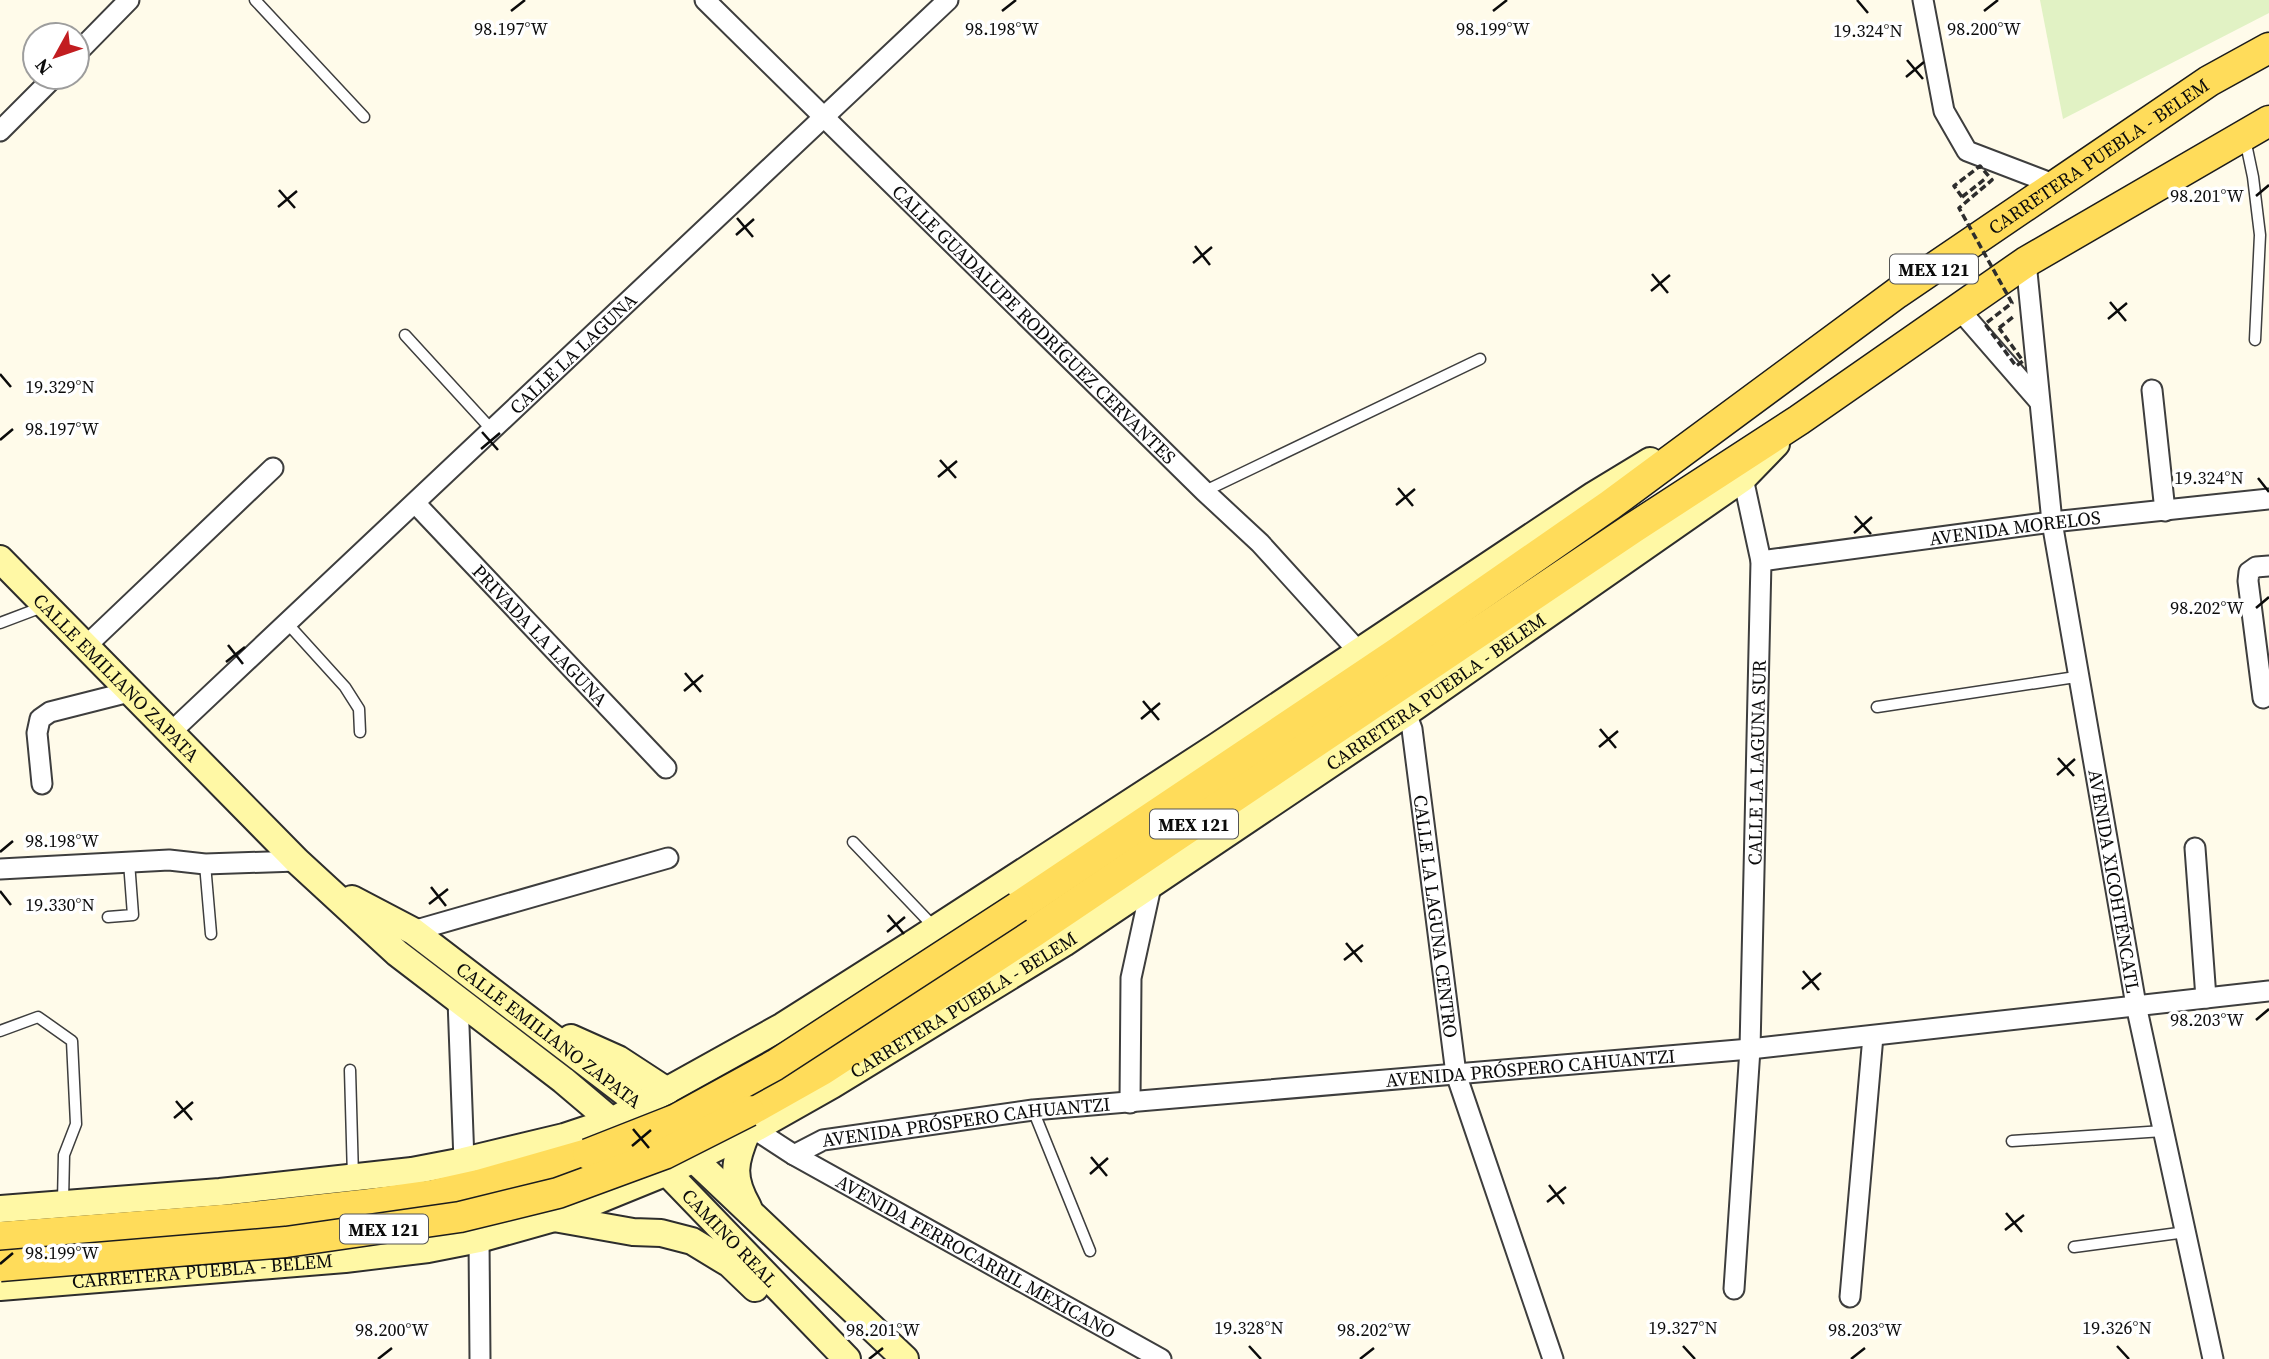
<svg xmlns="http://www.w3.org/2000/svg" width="2269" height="1359" font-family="'Source Serif 4',serif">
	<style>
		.pitch { fill: #e1f2c4 }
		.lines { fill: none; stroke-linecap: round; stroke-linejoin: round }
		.lane-casing { stroke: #3e3e3e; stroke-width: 13 }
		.street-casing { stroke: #3e3e3e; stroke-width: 23 }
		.secondary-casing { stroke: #2d2d2d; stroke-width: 30 }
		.primary-casing { stroke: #1c1c1c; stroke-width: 33 }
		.path { stroke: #2d2d2d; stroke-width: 3.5; stroke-dasharray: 7 3.5; stroke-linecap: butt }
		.lane { stroke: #fff; stroke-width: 10 }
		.street { stroke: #fff; stroke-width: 19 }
		.secondary { stroke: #fff8a5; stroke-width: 26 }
		.primary { stroke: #ffdc5a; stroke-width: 30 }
		.primary-bridge-casing { stroke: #1c1c1c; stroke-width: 33; stroke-linecap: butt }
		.path-bridge { stroke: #2d2d2d; stroke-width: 3.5; stroke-dasharray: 7 3.5; stroke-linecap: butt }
		.primary-bridge { stroke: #ffdc5a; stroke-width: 30 }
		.ticks { fill: none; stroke: #0b0b0b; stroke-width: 2.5 }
		.labels { text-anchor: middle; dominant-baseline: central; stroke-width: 7; stroke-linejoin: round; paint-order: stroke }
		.shield { fill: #fff; stroke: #545454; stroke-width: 2 }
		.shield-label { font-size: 18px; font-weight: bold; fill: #0b0b0b }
		.street-label { font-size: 19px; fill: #0b0b0b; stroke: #fff }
		.ticks-label { font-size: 18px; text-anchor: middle; fill: #0b0b0b; stroke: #fff; stroke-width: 7; stroke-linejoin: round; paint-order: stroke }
	</style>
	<rect width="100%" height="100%" fill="#fffbea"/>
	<polygon class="pitch" points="2040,0 2269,0 2269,13 2063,119"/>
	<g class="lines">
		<defs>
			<g id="lane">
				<polyline points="255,0 364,117"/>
				<polyline points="2245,139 2253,177 2260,235 2255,340"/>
				<polyline points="405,335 492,430"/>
				<polyline points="1205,491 1480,359"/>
				<polyline points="0,623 45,606"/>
				<polyline points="287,623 345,687 359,709 360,732"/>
				<polyline points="1877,707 2069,678 2079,678"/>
				<polyline points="853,842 935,928"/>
				<polyline points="205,864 211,934"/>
				<polyline points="108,917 133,915 129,862"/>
				<polyline points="0,1031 38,1017 72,1041 76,1124 64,1155 63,1201"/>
				<polyline points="350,1070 353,1177"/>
				<polyline points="1033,1110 1090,1251"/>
				<polyline points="2012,1141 2163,1131"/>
				<polyline points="2074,1247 2186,1232"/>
			</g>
			<g id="street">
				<path id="s1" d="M705,0L1204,491L1260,543L1359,652"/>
				<polyline points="1923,0 1944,111 1967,151 2056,185"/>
				<polyline points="77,53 129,0"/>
				<polyline points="0,131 54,77"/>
				<path id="s2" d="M2026,262L2052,522L2136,1005L2213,1359"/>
				<polyline points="1958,308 2038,400"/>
				<polyline points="2152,390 2165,511"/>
				<path id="s3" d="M415,503L666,768"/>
				<path id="s4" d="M1761,561L2052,522L2269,499"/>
				<polyline points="85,647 273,468"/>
				<polyline points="2263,698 2248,581 2249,572 2256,567 2269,566"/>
				<path id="s5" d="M1406,713L1412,729L1456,1074L1553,1359"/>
				<path id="s6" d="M169,734L948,0"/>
				<polyline points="42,784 37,733 40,719 50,712 129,692"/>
				<polyline points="2195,848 2206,998"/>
				<polyline points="0,869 169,860 205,864 297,861"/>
				<polyline points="413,931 668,858"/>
				<polyline points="458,1000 464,1161"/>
				<polyline points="1130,1103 1131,978 1152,882"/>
				<path id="s7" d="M754,1129L794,1155L1161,1359"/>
				<path id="s8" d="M794,1155L823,1140L1033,1110L1750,1049L2269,991"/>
				<polyline points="479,1239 480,1359"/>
				<path id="s9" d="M1734,1289L1750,1049L1761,561L1743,478"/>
				<polyline points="1850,1297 1873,1036"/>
			</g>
			<g id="secondary">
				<path id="s10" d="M0,559L297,861L397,953L563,1080L622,1130"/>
				<path id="s11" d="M352,899L413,931L641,1105L652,1116"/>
				<polyline points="571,1038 618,1059 667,1091"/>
				<path d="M747,1132C734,1162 731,1178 748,1207"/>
				<polyline points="681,1147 905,1359"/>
				<path id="s12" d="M655,1160L847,1359"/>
				<polyline points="0,1209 220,1192 412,1171 464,1161 564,1137 612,1121 783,1026 917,941 1216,747 1594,495 1650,461"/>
				<polyline points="554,1218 633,1232 661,1233 692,1241 730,1264 755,1288"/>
				<path id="s13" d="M0,1287L345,1259L428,1249L479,1239L554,1218L667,1172L754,1129L832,1085L1064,943L1406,713L1743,478L1776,444"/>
			</g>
			<g id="primary">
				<path id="s14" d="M1018,907L1397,653L1610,505L1897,293L2209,81L2269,48"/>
				<polyline points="749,1111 822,1070 1032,933 1633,528 1799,420 2026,262 2269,121"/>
				<polyline points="0,1237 234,1219 362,1205 434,1195 479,1185 588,1154"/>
			</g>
		</defs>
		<use href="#lane" class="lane-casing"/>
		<use href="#street" class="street-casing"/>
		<use href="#secondary" class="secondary-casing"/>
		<use href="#primary" class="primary-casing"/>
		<g class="path">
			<polyline points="1962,197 1985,179"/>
			<polyline points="1999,328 2013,317"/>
		</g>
		<use href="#lane" class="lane"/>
		<use href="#street" class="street"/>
		<use href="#secondary" class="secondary"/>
		<use href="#primary" class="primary"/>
		<defs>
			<g id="primary-bridge">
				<polyline points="588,1154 677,1119 775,1065 1018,907"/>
				<polyline points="0,1266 286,1242 460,1217 558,1193 664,1154 749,1111"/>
			</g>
		</defs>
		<use href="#primary-bridge" class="primary-bridge-casing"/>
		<polyline class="path-bridge" points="1962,197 1954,186 1980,166 1992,180 1959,208 2012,303 1985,324 2016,366 2023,361 1999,328"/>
		<use href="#primary-bridge" class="primary-bridge"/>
	</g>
	<path class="ticks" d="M1857,0L1868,13M511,11L525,0M1002,11L1016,0M1493,11L1507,0M1984,11L1998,0M1907,60L1923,79M1906,77L1924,62M279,190L295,208M2256,196L2269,185M278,207L297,191M737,218L753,237M736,235L754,219M1195,246L1210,265M1193,263L1212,247M1652,274L1668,293M1651,291L1670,275M2110,302L2126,321M2108,319L2127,303M0,374L11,387M482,432L498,450M0,440L13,429M481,449L500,433M940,460L956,478M938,477L957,461M2258,478L2269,492M1398,488L1413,506M1396,505L1415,489M1855,516L1871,534M1854,533L1872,517M2256,608L2269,597M228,645L243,664M226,662L245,647M685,673L701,692M684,691L703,675M1143,701L1159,720M1141,719L1160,703M1600,729L1616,748M1599,747L1618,731M2058,758L2074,776M2057,775L2075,759M0,852L13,841M431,887L446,906M0,891L11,905M429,904L448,889M888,915L904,934M887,932L905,917M1346,943L1362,962M1344,960L1363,945M1803,971L1819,990M1802,989L1821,973M2256,1020L2269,1009M176,1101L192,1120M174,1118L193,1102M633,1129L649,1148M632,1146L651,1130M1091,1157L1107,1176M1090,1174L1108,1158M1549,1185L1564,1204M1547,1202L1566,1187M2006,1213L2022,1232M2005,1230L2024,1215M0,1264L13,1253M1249,1346L1261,1359M1683,1346L1695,1359M2117,1346L2129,1359M378,1359L392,1348M869,1359L883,1348M1360,1359L1374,1348M1851,1359L1865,1348"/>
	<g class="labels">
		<g class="shield">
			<rect x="1890" y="254.5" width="88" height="29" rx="5"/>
			<rect x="1150" y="809.5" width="88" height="29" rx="5"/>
			<rect x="340" y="1214.5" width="88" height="29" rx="5"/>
		</g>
		<g class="shield-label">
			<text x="1934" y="269">MEX 121</text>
			<text x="1194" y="824">MEX 121</text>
			<text x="384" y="1229">MEX 121</text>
		</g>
		<g class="street-label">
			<text stroke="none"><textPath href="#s14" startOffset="1316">CARRETERA PUEBLA - BELEM</textPath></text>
			<text stroke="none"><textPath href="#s1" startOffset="462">CALLE GUADALUPE RODRÍGUEZ CERVANTES</textPath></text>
			<text stroke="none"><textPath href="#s6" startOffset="555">CALLE LA LAGUNA</textPath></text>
			<text stroke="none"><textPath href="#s4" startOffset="256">AVENIDA MORELOS</textPath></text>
			<text stroke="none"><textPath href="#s3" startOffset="182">PRIVADA LA LAGUNA</textPath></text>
			<text stroke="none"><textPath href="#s10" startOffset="166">CALLE EMILIANO ZAPATA</textPath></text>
			<text stroke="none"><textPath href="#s13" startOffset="1589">CARRETERA PUEBLA - BELEM</textPath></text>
			<text stroke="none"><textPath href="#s9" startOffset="527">CALLE LA LAGUNA SUR</textPath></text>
			<text stroke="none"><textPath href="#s2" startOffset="626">AVENIDA XICOHTÉNCATL</textPath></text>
			<text stroke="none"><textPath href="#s5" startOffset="206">CALLE LA LAGUNA CENTRO</textPath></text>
			<text stroke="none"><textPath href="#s13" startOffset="1022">CARRETERA PUEBLA - BELEM</textPath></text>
			<text stroke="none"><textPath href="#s11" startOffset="240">CALLE EMILIANO ZAPATA</textPath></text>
			<text stroke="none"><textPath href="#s8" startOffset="744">AVENIDA PRÓSPERO CAHUANTZI</textPath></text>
			<text stroke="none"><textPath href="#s8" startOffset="177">AVENIDA PRÓSPERO CAHUANTZI</textPath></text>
			<text stroke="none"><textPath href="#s12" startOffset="108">CAMINO REAL</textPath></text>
			<text stroke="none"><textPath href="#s7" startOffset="256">AVENIDA FERROCARRIL MEXICANO</textPath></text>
			<text stroke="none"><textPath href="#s13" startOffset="203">CARRETERA PUEBLA - BELEM</textPath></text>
		</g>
	</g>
	<g class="ticks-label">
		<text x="511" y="35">98.197°W</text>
		<text x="1002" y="35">98.198°W</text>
		<text x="1493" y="35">98.199°W</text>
		<text x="1984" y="35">98.200°W</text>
		<text x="1868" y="37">19.324°N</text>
		<text x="2207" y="202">98.201°W</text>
		<text x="60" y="393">19.329°N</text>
		<text x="62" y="435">98.197°W</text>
		<text x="2209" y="484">19.324°N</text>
		<text x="2207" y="614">98.202°W</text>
		<text x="62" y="847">98.198°W</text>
		<text x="60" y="911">19.330°N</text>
		<text x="2207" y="1026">98.203°W</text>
		<text x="62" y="1259">98.199°W</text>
		<text x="1249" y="1334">19.328°N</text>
		<text x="1683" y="1334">19.327°N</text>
		<text x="2117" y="1334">19.326°N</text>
		<text x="392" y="1336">98.200°W</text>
		<text x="883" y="1336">98.201°W</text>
		<text x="1374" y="1336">98.202°W</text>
		<text x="1865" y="1336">98.203°W</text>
	</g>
	<g transform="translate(56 56) rotate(230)"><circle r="33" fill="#ffffff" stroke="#9d9d9d" stroke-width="2"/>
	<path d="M0-5L12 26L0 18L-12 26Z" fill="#c21d20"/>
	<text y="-10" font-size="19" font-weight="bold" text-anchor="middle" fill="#0b0b0b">N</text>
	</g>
</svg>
